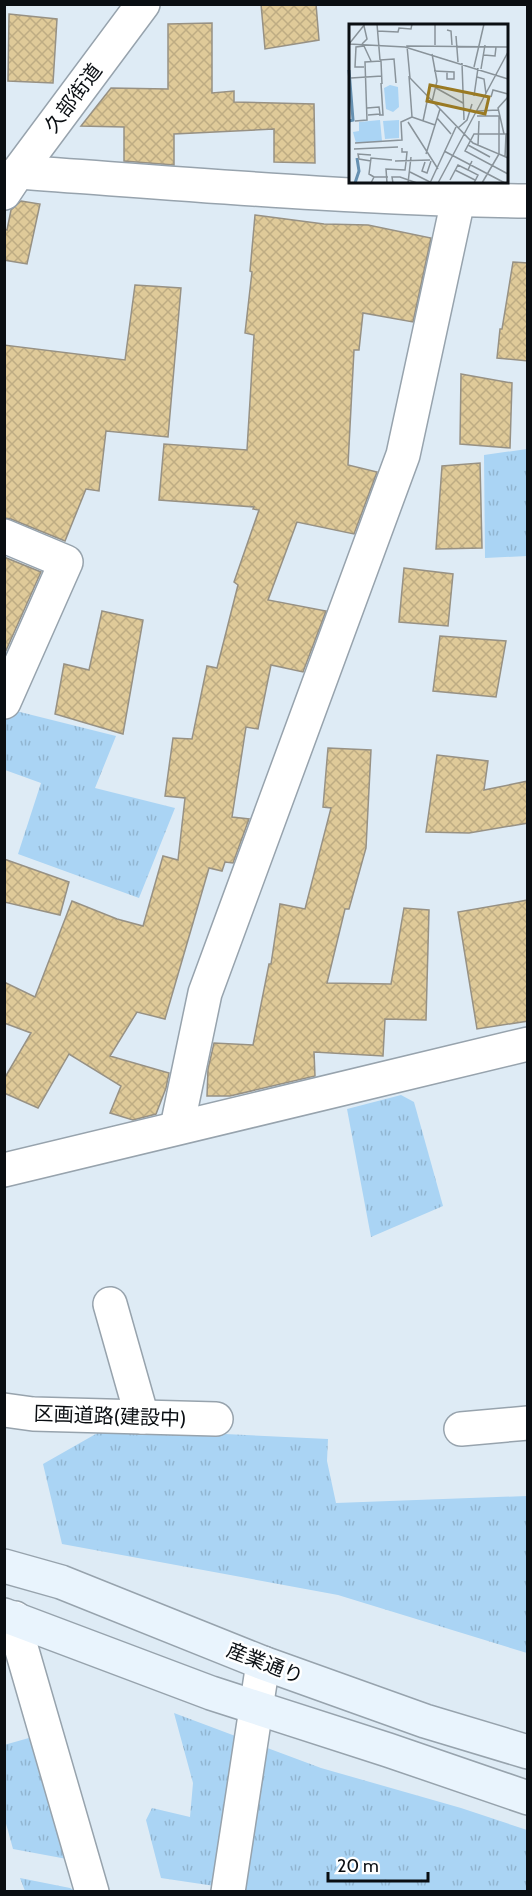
<svg xmlns="http://www.w3.org/2000/svg" width="532" height="1896" font-family="Cabin,'Noto Sans JP',sans-serif">
	<style>
		.grass { fill: url(#grass-tufts) }
		.building { fill: url(#building-cross-hatch); stroke: #979184; stroke-width: 1.5 }
		.lines { fill: none; stroke-linecap: round; stroke-linejoin: round }
		.street-casing { stroke: #97a3ad; stroke-width: 36 }
		.secondary-casing { stroke: #97a3ad; stroke-width: 36 }
		.street { stroke: #fff; stroke-width: 33 }
		.secondary { stroke: #e9f4fd; stroke-width: 33 }
		.labels { text-anchor: middle; dominant-baseline: central; stroke-width: 5; stroke-linejoin: round; paint-order: stroke }
		.street-label { font-size: 20px; fill: #0a0e12; stroke: #fff }
		.inset-river { fill: none; stroke: #6590b1; stroke-width: 3 }
		.inset-road { fill: none; stroke: #89939a; stroke-width: 1.5 }
		.view { fill: #9a7a23; fill-opacity: 0.15; stroke: #9a7a23; stroke-width: 3 }
		.inset-edge { fill: none; stroke: #0a0e12; stroke-width: 3 }
	</style>
	<defs>
		<pattern id="grass-tufts" width="24" height="20" patternUnits="userSpaceOnUse" patternTransform="scale(1.5)"><rect width="24" height="20" fill="#aad4f4"/><path d="M3 7l-1-3M5 7V3M7 7l1-3M15 17l-1-3M17 17v-4M19 17l1-3" fill="none" stroke="#91b5d0"/></pattern>
		<pattern id="building-cross-hatch" width="8" height="8" patternUnits="userSpaceOnUse" patternTransform="scale(1.5)"><rect width="8" height="8" fill="#dfca99"/><path d="M0 0l8 8M0 8l8-8" fill="none" stroke="#beac83"/></pattern>
	</defs>
	<rect width="100%" height="100%" fill="#deebf5"/>
	<g class="grass">
		<polygon points="527,449 527,556 485,558 484,455"/>
		<polygon points="4,708 116,736 95,788 175,808 139,898 18,854 41,783 5,770"/>
		<polygon points="401,1095 414,1102 443,1206 371,1237 347,1109"/>
		<polygon points="121,1429 328,1439 327,1461 336,1503 527,1496 527,1653 338,1595 62,1544 43,1464 101,1431"/>
		<polygon points="174,1713 321,1768 461,1808 527,1830 527,1891 255,1892 161,1878 146,1820 152,1808 190,1817 193,1783"/>
		<polygon points="36,1736 67,1859 13,1849 5,1820 4,1745"/>
		<polygon points="20,1878 70,1888 75,1891 25,1891"/>
	</g>
	<g class="building">
		<polygon points="261,4 316,4 319,40 265,49"/>
		<polygon points="9,14 57,19 53,83 8,81"/>
		<polygon points="212,23 212,93 234,91 234,102 314,104 315,163 274,162 274,129 174,134 174,165 124,161 124,127 81,126 111,88 168,89 168,24"/>
		<polygon points="21,201 40,204 27,264 4,260 4,229 7,230 11,210"/>
		<polygon points="255,215 324,224 368,225 431,238 413,322 363,313 359,350 354,350 348,465 377,472 354,534 297,522 268,600 326,611 303,672 271,665 258,729 246,727 232,817 249,819 233,863 225,862 222,871 209,868 165,1019 137,1012 110,1056 169,1073 166,1088 156,1114 133,1120 110,1113 121,1086 69,1054 38,1108 4,1093 4,1079 31,1033 4,1023 4,982 35,997 72,901 117,919 143,926 163,856 178,860 185,798 165,796 173,738 192,739 207,666 217,668 238,585 234,582 259,510 253,509 254,507 159,500 164,444 247,450 254,335 245,333 252,272 250,271"/>
		<polygon points="513,262 528,263 528,361 497,358 500,329 502,329"/>
		<polygon points="135,285 181,288 168,437 106,431 99,491 86,489 65,541 11,519 4,518 4,345 125,360"/>
		<polygon points="461,374 512,383 510,448 460,444"/>
		<polygon points="480,463 482,548 436,549 442,466"/>
		<polygon points="4,557 41,572 4,655"/>
		<polygon points="404,568 453,574 448,626 399,622"/>
		<polygon points="102,611 143,620 123,734 55,714 64,664 89,670"/>
		<polygon points="440,636 506,641 496,697 433,691"/>
		<polygon points="328,748 371,750 366,848 349,909 345,909 327,983 391,984 404,908 429,910 426,1020 385,1019 383,1056 314,1052 315,1076 230,1096 207,1096 208,1069 214,1043 253,1045 269,964 271,964 280,904 305,909 331,808 323,807"/>
		<polygon points="437,755 488,761 484,790 528,781 528,823 469,833 426,832"/>
		<polygon points="4,859 69,882 60,915 4,902"/>
		<polygon points="528,900 528,1021 477,1029 458,912"/>
	</g>
	<g class="lines">
		<defs>
			<g id="street">
				<path d="M18,172C187,184 358,199 528,201"/>
				<polyline points="4,193 18,172 143,4"/>
				<polyline points="4,536 66,562 4,702"/>
				<polyline points="177,1127 205,993 403,455 458,200"/>
				<polyline points="4,1170 528,1044"/>
				<polyline points="110,1304 142,1417"/>
				<polyline points="4,1410 33,1414 216,1419"/>
				<polyline points="461,1429 528,1423"/>
				<polyline points="15,1618 21,1647 92,1892"/>
				<polyline points="228,1892 263,1663"/>
			</g>
			<g id="secondary">
				<polyline points="4,1566 61,1582 263,1663 425,1721 528,1752"/>
				<polyline points="4,1615 211,1693 388,1750 528,1798"/>
			</g>
		</defs>
		<use href="#street" class="street-casing"/>
		<use href="#secondary" class="secondary-casing"/>
		<use href="#street" class="street"/>
		<use href="#secondary" class="secondary"/>
	</g>
	<g class="labels">
		<g class="street-label">
			<text transform="translate(73 98) rotate(-53)">久部街道</text>
			<text transform="translate(110 1416) rotate(2)">区画道路(建設中)</text>
			<text transform="translate(265 1663) rotate(21)">産業通り</text>
		</g>
	</g>
	<g transform="translate(349 24)">
		<rect width="159" height="159" fill="#deebf5"/>
		<path d="M41,61L49,63L50,83L44,88L37,85L35,64ZM31,96L33,117L7,119L4,108L10,107V98ZM50,96V114L36,115L34,97Z" fill="#aad4f4"/>
		<path class="inset-river" d="M0,46L4,96L0,97M6,159L10,147L8,134"/>
		<path class="inset-road" d="M28,0L31,36M98,6L102,7L103,21M28,7L49,8L50,4L62,5L63,0M107,12L109,38M0,20L16,0M0,20L56,23L159,55M13,20L18,15L15,2M86,21V0M83,30L88,57L83,78M135,31L146,32L147,23M31,36L45,35L47,59M113,39L115,96M15,43H6L7,23L15,22L22,37M125,43L135,0M132,45L136,21M85,47L105,48V55H98V48M128,53L135,55L137,70M2,54L33,52M87,64L114,79M125,72L129,44M142,73L144,66L159,70M18,84L30,83L31,90L19,91M128,87L149,86M30,91H34L32,59M128,92H150V130L159,134M63,93L86,101M88,94L102,110M6,97L18,96L16,38L32,37L33,60M74,97L79,73M59,98L89,145M109,104L118,96L123,80M155,110L149,84L159,73M159,110H125L116,127L159,150M6,119L53,116L52,98L63,93L60,52M119,121L141,133M129,121L130,97M53,124V128H58L57,138M5,125L49,123M95,127L156,159M77,130L91,85M156,133L157,110M22,137L10,135L9,130L22,131M46,137L81,136M123,137L119,146L129,151L125,159M76,138L73,147L78,149L82,137M106,146L126,156M61,148L81,158M25,153L20,150L22,134L43,136M101,156L109,141L119,146M22,159L25,153H39M38,159L37,145L56,146L57,138M44,159L43,153H51L68,159M59,159L62,133M81,159L107,103M89,159L159,28M133,159L150,130L124,119L61,54L58,22L159,23"/>
		<path class="view" d="M81,61L140,73L136,90L78,77Z"/>
		<rect width="159" height="159" class="inset-edge"/>
	</g>
	<rect width="532" height="1896" fill="none" stroke="#0a0e12" stroke-width="12"/>
	<path d="M328 1872v9h100v-9" fill="none" stroke="#0a0e12" stroke-width="3"/>
	<text x="337" y="1872" font-size="18" fill="#0a0e12" stroke="#ffffff" stroke-width="4.5" paint-order="stroke">20 m</text>
</svg>
